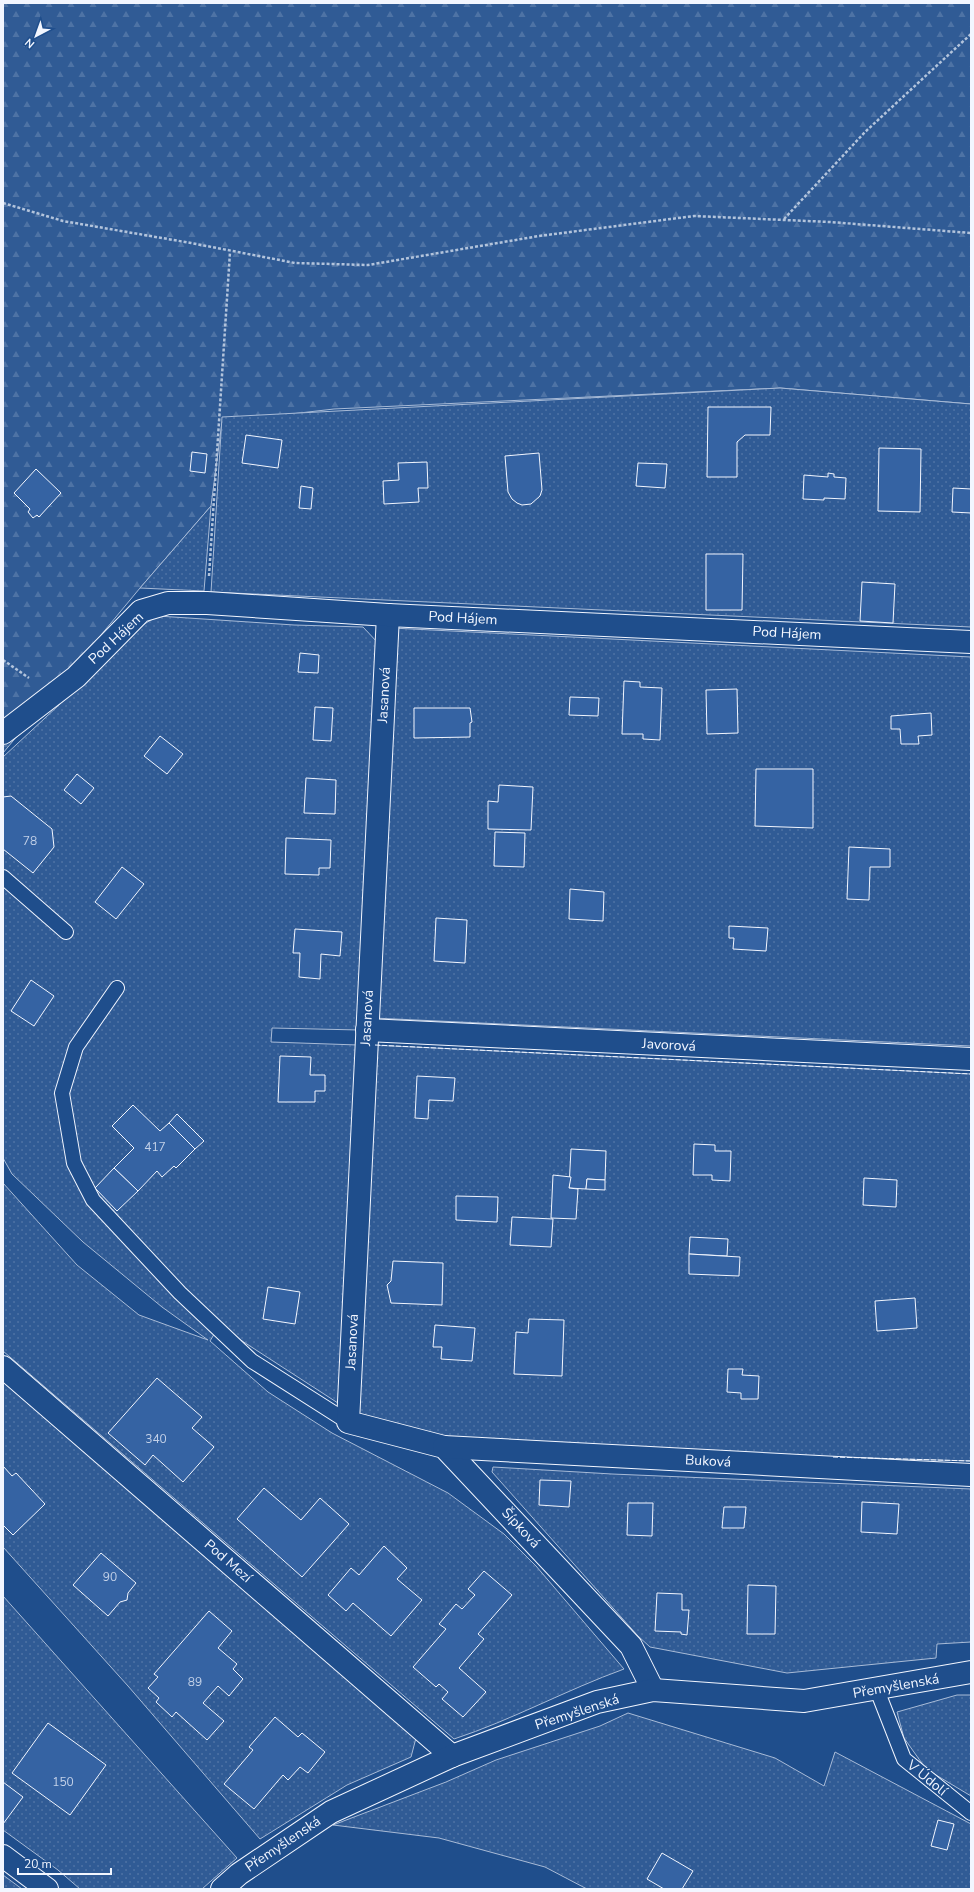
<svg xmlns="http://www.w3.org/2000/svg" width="974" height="1892" font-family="'Nunito Sans',sans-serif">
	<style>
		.forest { fill: url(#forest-firs); stroke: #a8bbd7 }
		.garden { fill: url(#garden-dots); stroke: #a8bbd7 }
		.building { fill: #3563a3; stroke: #f2f6ff }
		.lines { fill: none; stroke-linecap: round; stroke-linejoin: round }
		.service-casing { stroke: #f2f6ff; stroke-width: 16 }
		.minor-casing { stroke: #f2f6ff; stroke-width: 24 }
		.path { stroke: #b3c4dc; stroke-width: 2.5; stroke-dasharray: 3 2; stroke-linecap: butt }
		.service { stroke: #1f4e8c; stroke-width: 14 }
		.minor { stroke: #1f4e8c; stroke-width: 22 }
		.fence { stroke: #f2f6ff; stroke-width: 1; stroke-dasharray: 5 2; stroke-linecap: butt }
		.labels { text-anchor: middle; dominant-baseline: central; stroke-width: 3; stroke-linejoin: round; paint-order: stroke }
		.number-label { font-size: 12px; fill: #c3d1e8 }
		.street-label { font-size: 14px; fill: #f2f6ff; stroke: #1f4e8c }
	</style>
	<defs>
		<pattern id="forest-firs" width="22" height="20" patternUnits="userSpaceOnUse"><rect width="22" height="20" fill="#305b95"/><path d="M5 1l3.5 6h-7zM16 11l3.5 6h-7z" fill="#4e73a5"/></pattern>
		<pattern id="garden-dots" width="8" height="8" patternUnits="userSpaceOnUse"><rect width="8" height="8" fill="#305b95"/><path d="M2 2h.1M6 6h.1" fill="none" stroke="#4e73a5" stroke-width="1.8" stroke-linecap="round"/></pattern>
	</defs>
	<rect width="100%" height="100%" fill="#1f4e8c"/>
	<polygon class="forest" points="3,3 971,3 971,404 780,388 334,409 222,422 211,506 140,588 3,753"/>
	<g class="garden">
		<polygon points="780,388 971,404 971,627 211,592 222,417"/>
		<polygon points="211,506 204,591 140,588"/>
		<path d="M158,616L294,625L363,627L379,644L359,1030L272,1028L271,1042L358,1045L341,1405L219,1326L210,1341L268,1392L332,1433L448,1493L504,1534L536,1566L624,1669C566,1690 512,1720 454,1739L3,1351V1183L77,1265L139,1315L208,1340L162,1307L83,1242L12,1174L3,1158V757L101,666L127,634Z"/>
		<polygon points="392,628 971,657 971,1046 374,1018"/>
		<polygon points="372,1045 971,1074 971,1461 799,1456 452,1440 364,1420 355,1411"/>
		<polygon points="3,1382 416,1738 411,1757 347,1785 260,1839 128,1686 3,1547"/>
		<polygon points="493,1467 612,1474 971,1489 971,1642 937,1644 936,1658 787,1673 650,1647 638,1636 492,1472"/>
		<polygon points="3,1596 237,1858 202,1889 80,1889 58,1870 3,1830"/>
		<polygon points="957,1695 971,1695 971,1796 926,1769 904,1738 897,1712"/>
		<polygon points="628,1713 775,1758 824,1786 835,1752 971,1824 971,1889 587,1889 545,1867 439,1838 333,1825 446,1782 496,1760 600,1726"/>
		<polygon points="3,1875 22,1889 3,1889"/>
	</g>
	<g class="building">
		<polygon points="708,407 771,407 770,435 745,435 737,442 737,477 707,477"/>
		<polygon points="246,435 282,440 278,468 242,463"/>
		<polygon points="879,448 921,449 920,512 878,511"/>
		<polygon points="192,452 207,454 205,473 190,471"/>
		<polygon points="539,453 542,490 540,496 531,504 522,505 517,503 512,499 508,492 505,456"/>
		<polygon points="427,462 428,488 418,488 419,502 384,504 383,481 399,480 398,463"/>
		<polygon points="638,463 667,464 665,488 636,486"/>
		<polygon points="36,469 61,493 39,517 37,515 33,518 28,512 30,509 14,493"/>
		<polygon points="828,473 834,474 834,477 846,478 845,499 824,498 824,500 803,499 804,475 828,477"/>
		<polygon points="301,486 313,488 311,509 299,508"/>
		<polygon points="953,488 971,489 971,513 952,512"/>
		<polygon points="706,554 743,554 742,610 706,610"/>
		<polygon points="862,582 895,584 893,623 860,621"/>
		<polygon points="300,653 319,655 318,673 298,672"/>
		<polygon points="624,681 640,682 640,687 662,688 660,740 643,739 643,734 622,734"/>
		<polygon points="737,689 738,733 707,734 706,690"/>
		<polygon points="570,697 599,698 598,716 569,715"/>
		<polygon points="315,707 333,708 331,741 313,740"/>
		<polygon points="414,708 470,708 472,722 470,723 470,737 414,738"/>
		<polygon points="931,713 932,735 918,736 919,744 901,744 900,729 891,729 891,716"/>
		<polygon points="160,736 183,754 167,774 144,756"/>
		<polygon points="756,769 813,769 813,828 755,826"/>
		<polygon points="77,774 94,788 81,804 64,790"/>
		<polygon points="306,778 336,780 335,814 304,813"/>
		<polygon points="499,785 533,787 531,830 488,829 488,801 498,802"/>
		<polygon points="11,796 52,829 54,847 33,873 3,849 3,797"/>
		<polygon points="495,832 525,833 524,867 494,866"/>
		<polygon points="286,838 331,840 330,868 319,868 319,875 285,874"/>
		<polygon points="849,847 890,849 890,867 870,867 869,900 847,899"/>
		<polygon points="122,867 144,884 116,919 95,902"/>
		<polygon points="570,889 604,892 603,921 569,919"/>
		<polygon points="436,918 467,920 465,963 434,961"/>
		<polygon points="729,926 768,928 766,951 733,949 734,938 729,938"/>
		<polygon points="295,929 342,932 340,956 321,954 320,979 299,977 300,953 293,953"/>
		<polygon points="31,980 54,996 34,1026 11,1011"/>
		<polygon points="280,1056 311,1057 310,1075 325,1075 325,1091 315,1091 315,1102 278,1102"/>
		<polygon points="417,1076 455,1078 453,1101 429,1100 428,1119 415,1118"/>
		<polygon points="133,1105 160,1131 169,1123 195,1149 176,1168 174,1166 162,1177 157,1171 138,1191 114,1168 134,1148 112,1126"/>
		<polygon points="177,1114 204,1141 195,1149 169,1123"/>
		<polygon points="694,1144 715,1145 715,1151 731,1151 730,1181 712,1180 712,1175 693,1175"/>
		<polygon points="571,1149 606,1151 605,1180 587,1179 586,1189 569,1188"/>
		<polygon points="114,1168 138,1191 117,1211 95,1188"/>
		<polygon points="553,1175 571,1177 569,1188 578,1189 576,1219 551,1218"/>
		<polygon points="864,1178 897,1180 896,1207 863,1205"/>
		<polygon points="587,1179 605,1180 605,1190 586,1189"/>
		<polygon points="456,1196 498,1197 497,1222 456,1220"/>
		<polygon points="512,1217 553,1219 551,1247 510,1245"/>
		<polygon points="690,1237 728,1239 727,1256 689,1254"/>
		<polygon points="689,1254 740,1257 739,1276 689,1274"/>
		<polygon points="393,1261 443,1263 442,1305 391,1303 387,1285 391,1281"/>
		<polygon points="268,1287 300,1292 295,1324 263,1319"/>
		<polygon points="915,1298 917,1328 877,1331 875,1301"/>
		<polygon points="529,1319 564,1320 562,1376 514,1374 516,1332 528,1333"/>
		<polygon points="435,1325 475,1328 472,1361 441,1359 442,1347 433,1347"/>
		<polygon points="728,1369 743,1369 742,1375 759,1376 758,1399 741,1399 741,1393 727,1392"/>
		<polygon points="157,1378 202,1417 192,1428 214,1447 183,1482 153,1455 145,1465 108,1433"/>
		<polygon points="3,1466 12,1476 16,1473 45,1504 13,1535 3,1525"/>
		<polygon points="540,1480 571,1481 569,1507 539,1505"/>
		<polygon points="264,1488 301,1520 320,1498 349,1524 302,1577 237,1519"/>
		<polygon points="862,1502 899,1504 897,1534 861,1532"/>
		<polygon points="628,1503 653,1503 652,1536 627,1535"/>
		<polygon points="724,1507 746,1507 744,1528 722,1528"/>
		<polygon points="384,1546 407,1568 397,1579 422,1600 391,1636 353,1603 346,1611 328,1595 351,1568 359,1575"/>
		<polygon points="101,1553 136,1583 128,1593 127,1600 120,1602 108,1616 73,1585"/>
		<polygon points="484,1571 512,1595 478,1634 484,1639 459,1668 486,1692 463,1717 442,1699 448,1692 439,1684 436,1687 413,1667 446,1629 439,1624 456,1604 462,1609 475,1595 468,1589"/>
		<polygon points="748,1585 776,1586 775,1634 747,1634"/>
		<polygon points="657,1593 682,1594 682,1610 689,1610 687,1635 681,1634 681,1632 655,1631"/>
		<polygon points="209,1611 232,1631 218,1648 237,1664 233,1669 243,1679 229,1696 218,1686 203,1703 224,1721 207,1740 176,1712 172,1717 156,1702 159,1698 148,1688 158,1677 154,1674"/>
		<polygon points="275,1717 298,1737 302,1733 325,1752 308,1773 300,1767 288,1780 283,1775 254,1809 224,1784 253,1750 249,1747"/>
		<polygon points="48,1723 106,1765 70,1815 12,1773"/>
		<polygon points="3,1782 23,1797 3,1824"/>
		<polygon points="938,1820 954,1824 947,1850 931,1846"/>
		<polygon points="662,1853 693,1871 682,1889 664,1889 647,1879"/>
	</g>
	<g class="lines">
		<defs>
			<g id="service">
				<polyline points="3,877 66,932"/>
				<polyline points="117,988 76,1047 62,1093 74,1163 93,1200 180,1293 252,1361 348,1422"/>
				<polyline points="877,1690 904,1759 971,1813"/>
			</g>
			<g id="minor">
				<polyline points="388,615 348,1422 444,1447 631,1646 653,1690"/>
				<polyline points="3,733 76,677 141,611 168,603 207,603 388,615 971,642"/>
				<polyline points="367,1030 971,1059"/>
				<polyline points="3,1367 452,1756"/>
				<polyline points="444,1447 971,1475"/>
				<polyline points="3,1856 47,1889"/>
				<polyline points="222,1889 239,1874 331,1812 452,1756 597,1702 653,1690 804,1701 971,1672"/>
			</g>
		</defs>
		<use href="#service" class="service-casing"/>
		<use href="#minor" class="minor-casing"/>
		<g class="path">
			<polyline points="3,203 63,221 191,243 295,263 368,265 539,236 694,216 830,222 971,233"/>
			<polyline points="784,219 865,132 971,34"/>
			<polyline points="209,576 230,252"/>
			<polyline points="3,660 29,678"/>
		</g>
		<use href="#service" class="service"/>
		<use href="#minor" class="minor"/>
		<g class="fence">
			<polyline points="375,1045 971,1074"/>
			<polyline points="833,1457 971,1461"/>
		</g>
	</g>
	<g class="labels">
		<g class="number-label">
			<text x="30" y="841">78</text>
			<text x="155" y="1147">417</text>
			<text x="156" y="1439">340</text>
			<text x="110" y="1577">90</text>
			<text x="195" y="1682">89</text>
			<text x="63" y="1782">150</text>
		</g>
		<g class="street-label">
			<text transform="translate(463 618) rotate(3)">Pod Hájem</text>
			<text transform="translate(787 633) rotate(3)">Pod Hájem</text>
			<text transform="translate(116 638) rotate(-43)">Pod Hájem</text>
			<text transform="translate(384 695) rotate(-87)">Jasanová</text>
			<text transform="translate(367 1018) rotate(-87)">Jasanová</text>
			<text transform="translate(669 1045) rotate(3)">Javorová</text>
			<text transform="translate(352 1342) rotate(-87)">Jasanová</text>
			<text transform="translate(708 1461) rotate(3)">Buková</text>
			<text transform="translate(521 1528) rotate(47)">Šípková</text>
			<text transform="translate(228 1561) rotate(41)">Pod Mezí</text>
			<text transform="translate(896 1686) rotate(-10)">Přemyšlenská</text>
			<text transform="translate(577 1712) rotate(-18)">Přemyšlenská</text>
			<text transform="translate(927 1778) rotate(39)">V Údolí</text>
			<text transform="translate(283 1844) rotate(-34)">Přemyšlenská</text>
		</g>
	</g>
	<rect width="974" height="1892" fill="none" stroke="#f2f6ff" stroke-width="8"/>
	<g transform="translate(36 36) rotate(221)" stroke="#1f4e8c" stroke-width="3" paint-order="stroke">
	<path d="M0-3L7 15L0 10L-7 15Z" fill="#f2f6ff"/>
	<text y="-6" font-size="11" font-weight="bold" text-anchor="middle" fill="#f2f6ff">N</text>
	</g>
	<path d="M18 1868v6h93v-6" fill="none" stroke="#f2f6ff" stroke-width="2"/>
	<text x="24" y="1868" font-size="12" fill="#f2f6ff" stroke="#1f4e8c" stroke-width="3" paint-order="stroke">20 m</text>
</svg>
